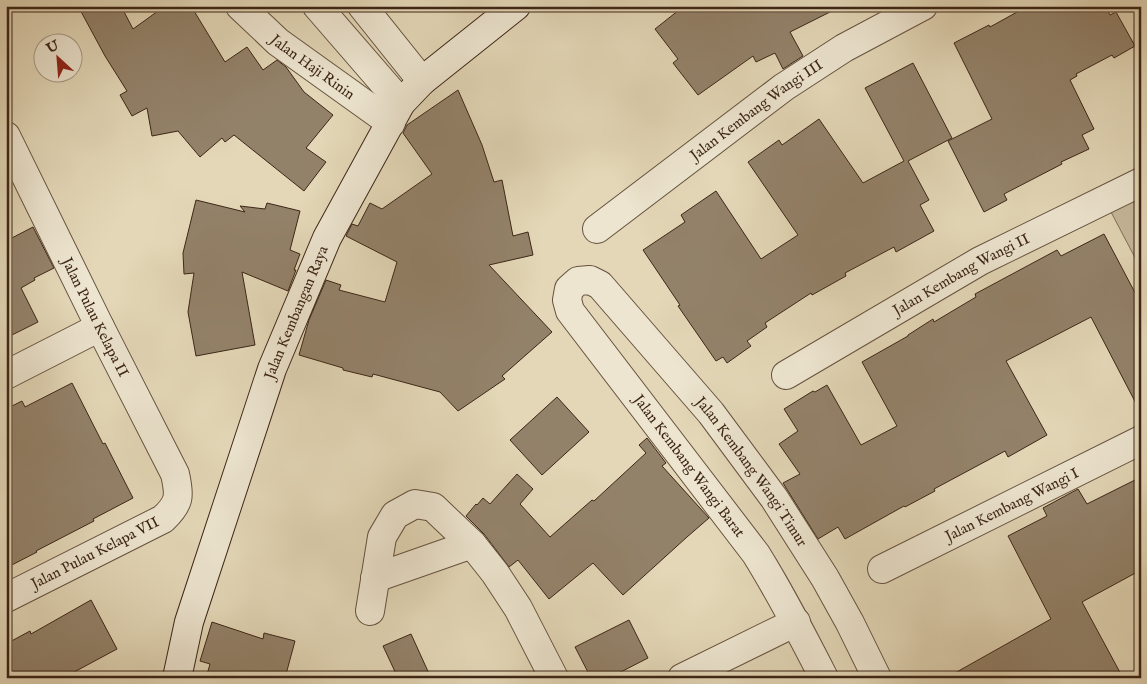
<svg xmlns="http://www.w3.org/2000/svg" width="1147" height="684" font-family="'IM FELL English',serif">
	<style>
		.green { fill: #c7b99c; stroke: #82705a }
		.building { fill: #93826a; stroke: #3d2617 }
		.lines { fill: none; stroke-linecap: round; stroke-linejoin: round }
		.street-casing { stroke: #66523f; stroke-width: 30 }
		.secondary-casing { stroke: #3d2617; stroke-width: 30 }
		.street { stroke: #ede5d0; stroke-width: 28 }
		.secondary { stroke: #ede5d0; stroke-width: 28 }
		.labels { text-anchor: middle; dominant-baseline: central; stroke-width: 4; stroke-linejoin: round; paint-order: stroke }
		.street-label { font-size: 15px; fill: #3d2617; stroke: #ede5d0 }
	</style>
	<rect width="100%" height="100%" fill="#e3d7b7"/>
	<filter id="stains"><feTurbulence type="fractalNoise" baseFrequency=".004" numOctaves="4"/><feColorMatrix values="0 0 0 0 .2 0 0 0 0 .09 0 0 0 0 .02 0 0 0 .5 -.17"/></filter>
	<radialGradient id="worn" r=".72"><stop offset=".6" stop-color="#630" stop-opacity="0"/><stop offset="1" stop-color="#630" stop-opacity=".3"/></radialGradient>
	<polygon class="green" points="1141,196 1141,269 1111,212"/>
	<g class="building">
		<polygon points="78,6 121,6 133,29 165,6 191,6 225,62 247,47 263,70 277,60 286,67 304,92 333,115 306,148 326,162 304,191 234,135 225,142 222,138 200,157 178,131 152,136 147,108 132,116 120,95 127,91 105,56"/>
		<polygon points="684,6 842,6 790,32 803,56 783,69 775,53 756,62 753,56 698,95 673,63 678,59 655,29"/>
		<polygon points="1028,6 1105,6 1110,15 1116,12 1135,46 1114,58 1112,55 1076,74 1077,76 1070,80 1094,129 1082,135 1089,149 1061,162 1062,164 1004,194 1007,200 984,212 948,141 992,119 954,43 989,25 990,27"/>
		<polygon points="913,63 952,138 908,161 929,200 920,205 934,231 896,252 894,247 845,273 846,276 812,295 811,293 765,323 767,327 747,341 751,346 727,363 723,357 716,361 678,306 680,305 643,250 685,222 681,215 716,191 761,259 798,235 748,162 779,140 782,145 819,119 863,183 904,161 865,88"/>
		<polygon points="458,90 482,145 494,182 502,180 513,236 528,232 533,255 489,265 552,332 502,376 505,379 458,411 440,392 373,374 372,377 343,370 343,368 299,355 309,320 326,280 341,285 339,290 385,302 397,262 346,236 352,224 358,226 370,203 382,209 432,174 403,133 407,125"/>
		<polygon points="196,200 245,212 240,206 265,209 267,203 300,211 290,250 300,254 294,270 296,270 288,291 242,272 255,345 196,356 188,312 194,273 184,274 183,253"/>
		<polygon points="33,227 54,268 34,278 35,280 21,288 38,322 6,338 6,241"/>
		<polygon points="1104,234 1141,304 1141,413 1091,317 1006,361 1047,435 1008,457 1005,451 934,489 935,491 905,507 904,506 845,539 838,527 818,539 783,483 800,474 779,444 798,431 784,409 813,391 815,392 827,385 861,445 897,426 862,362 908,336 908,335 933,319 934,322 976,297 975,294 1057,250 1061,256"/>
		<polygon points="72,383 103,444 105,443 133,498 93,519 94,521 36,551 37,552 6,568 6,409 22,401 25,407"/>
		<polygon points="557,397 589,432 542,475 510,440"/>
		<polygon points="647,438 666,463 662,466 709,518 687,537 623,595 593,563 549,599 518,560 509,567 484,534 466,516 476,504 477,505 483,498 490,504 517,474 533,489 520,504 550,537 592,500 594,501 646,453 639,445"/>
		<polygon points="1141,477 1141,570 1082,602 1123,678 946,678 1051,619 1008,536 1047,516 1043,508 1078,489 1087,504"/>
		<polygon points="91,600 117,649 63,678 6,678 6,644 30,631 31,634"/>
		<polygon points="629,620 648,658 609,678 591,678 575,647"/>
		<polygon points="212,622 263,639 264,633 295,641 285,678 206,678 210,664 200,661"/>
		<polygon points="411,634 431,678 398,678 383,646"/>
	</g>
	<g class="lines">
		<defs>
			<g id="street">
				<path id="s1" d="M240,6L278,42L391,123"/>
				<polyline points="317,6 401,103"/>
				<polyline points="362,6 422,81"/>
				<path id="s2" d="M6,136L100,327L175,474C180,496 180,503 163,519L6,598"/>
				<path id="s3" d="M597,229L784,87L844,48L923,6"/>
				<polyline points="6,375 100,327"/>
				<path id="s4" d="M786,375L980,261L1141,182"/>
				<path id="s5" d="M882,569L1141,440"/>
				<polyline points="375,578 472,544"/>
				<polyline points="370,611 382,537 395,515 415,504 433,507 472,544 495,573 518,608 554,678"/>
				<polyline points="682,678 796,622"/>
				<path id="s6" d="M824,678C802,635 781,594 756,554L570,311L567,300L569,289L578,281L590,280L600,285L711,413L774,498L825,578L850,623L877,678"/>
			</g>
			<g id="secondary">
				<path id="s7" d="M177,678L189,622L272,369L327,238L401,103L422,81L516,6"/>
			</g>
		</defs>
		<use href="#street" class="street-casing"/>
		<use href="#secondary" class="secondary-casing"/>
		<use href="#street" class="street"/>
		<use href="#secondary" class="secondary"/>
	</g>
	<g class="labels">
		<g class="street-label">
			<text stroke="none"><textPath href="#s1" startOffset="95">Jalan Haji Rinin</textPath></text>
			<text stroke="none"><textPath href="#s3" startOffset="199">Jalan Kembang Wangi III</textPath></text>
			<text stroke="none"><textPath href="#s4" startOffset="202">Jalan Kembang Wangi II</textPath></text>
			<text stroke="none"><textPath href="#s7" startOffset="385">Jalan Kembangan Raya</textPath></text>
			<text stroke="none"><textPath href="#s2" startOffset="202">Jalan Pulau Kelapa II</textPath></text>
			<text transform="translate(689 466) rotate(53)">Jalan Kembang Wangi Barat</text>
			<text stroke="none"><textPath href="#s6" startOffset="746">Jalan Kembang Wangi Timur</textPath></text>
			<text stroke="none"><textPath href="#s5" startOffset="145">Jalan Kembang Wangi I</textPath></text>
			<text transform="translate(95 553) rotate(-27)">Jalan Pulau Kelapa VII</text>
		</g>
	</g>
	<rect width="1147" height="684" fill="none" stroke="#e3d7b7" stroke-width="25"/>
	<rect x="8" y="8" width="1132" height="669" fill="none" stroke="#3d2617" stroke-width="2.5"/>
	<rect x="12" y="12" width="1122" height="659" fill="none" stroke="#3d2617"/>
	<g transform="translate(58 58) rotate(334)"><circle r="24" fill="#ede5d0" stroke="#a79986"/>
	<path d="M0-4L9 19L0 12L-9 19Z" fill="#8f2418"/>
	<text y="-8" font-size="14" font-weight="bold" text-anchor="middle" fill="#3d2617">U</text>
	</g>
	<rect width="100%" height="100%" filter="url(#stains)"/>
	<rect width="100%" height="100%" fill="url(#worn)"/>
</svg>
